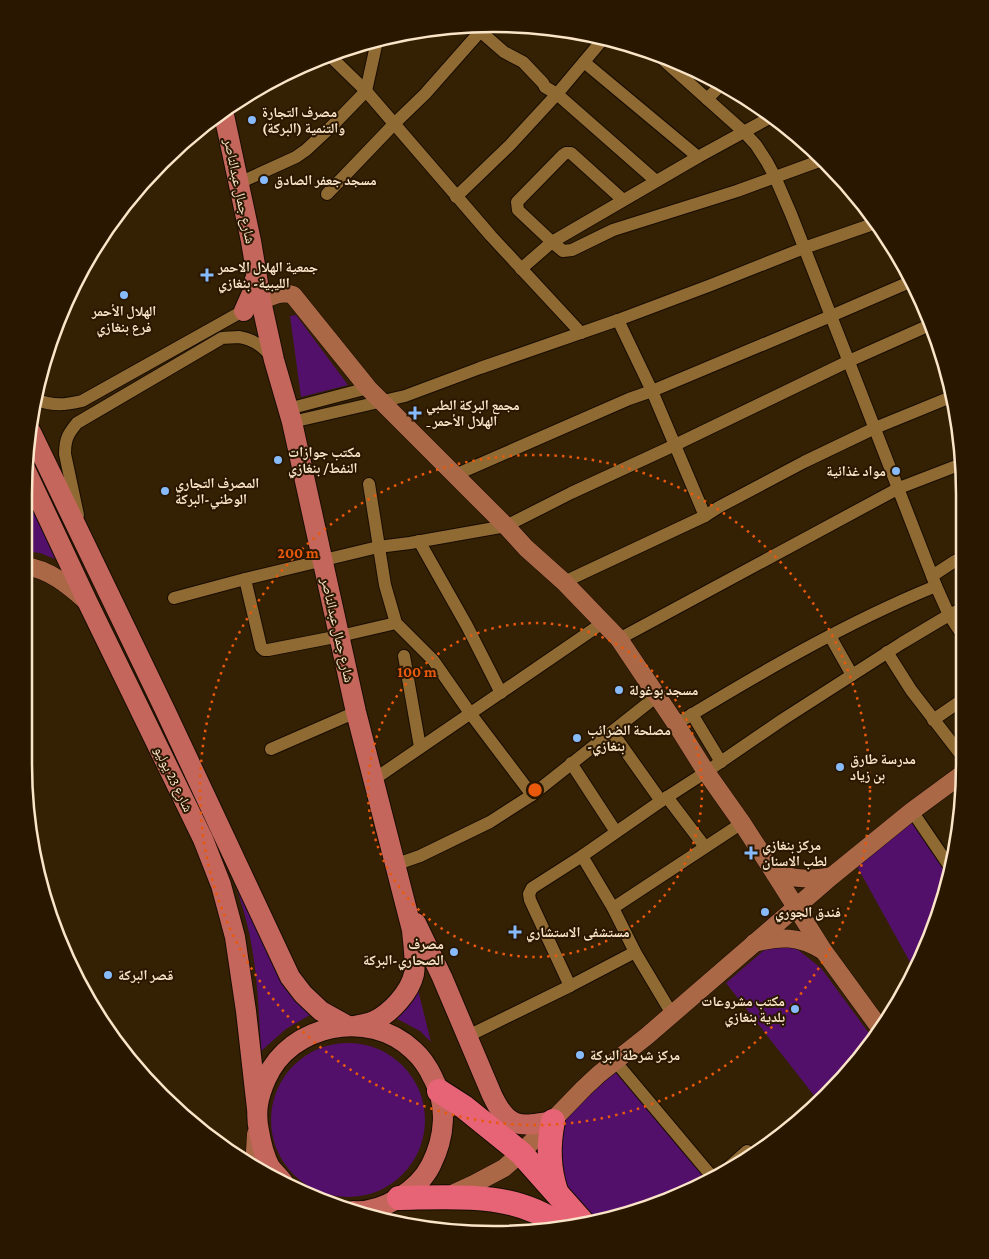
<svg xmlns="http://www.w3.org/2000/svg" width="989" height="1259" font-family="'Crimson Pro','Noto Naskh Arabic',serif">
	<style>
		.green { fill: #53106b }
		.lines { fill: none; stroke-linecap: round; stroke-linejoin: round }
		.street-casing { stroke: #170c00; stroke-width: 14 }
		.secondary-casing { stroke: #170c00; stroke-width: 19 }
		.primary-casing { stroke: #170c00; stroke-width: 22 }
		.highway-casing { stroke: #170c00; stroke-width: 26 }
		.street { stroke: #906a33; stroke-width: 12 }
		.secondary { stroke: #aa6847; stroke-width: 18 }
		.primary { stroke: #c4665b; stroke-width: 20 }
		.highway { stroke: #e66475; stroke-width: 24 }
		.ring { fill: none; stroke: #e8590c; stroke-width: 2.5; stroke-dasharray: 2.5 5 }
		.poi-dot { fill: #87bbfb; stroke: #2a1700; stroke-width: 2 }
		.labels { text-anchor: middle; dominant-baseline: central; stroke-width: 4; stroke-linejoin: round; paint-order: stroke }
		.poi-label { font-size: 14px; font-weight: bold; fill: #fbe5c9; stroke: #2a1700; text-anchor: start }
		.street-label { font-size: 14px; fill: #fbe5c9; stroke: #2a1700 }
		.rim { fill: none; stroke: #fbe5c9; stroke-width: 2.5 }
		.centre { fill: #e8590c; stroke: #2a1700; stroke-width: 2.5 }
		.ring-label { font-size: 15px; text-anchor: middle; font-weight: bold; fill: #e8590c; stroke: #2a1700; stroke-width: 4; stroke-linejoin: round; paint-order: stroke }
	</style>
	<rect width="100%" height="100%" fill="#342103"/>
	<g class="green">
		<polygon points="296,315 348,385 301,397 290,316"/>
		<polygon points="25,488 55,559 40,553 24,551"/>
		<polygon points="912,813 952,870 930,944 915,971 854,861"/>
		<path d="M231,870L299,1003L310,1015L286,1029L261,1051C259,1016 258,982 252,948C248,922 239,896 231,870Z"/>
		<polygon points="770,945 793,946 821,968 874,1040 852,1064 816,1098 726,983"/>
		<polygon points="417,986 431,1042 420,1031 392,1016"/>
		<circle cx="348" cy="1120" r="77"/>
		<polygon points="615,1063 711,1180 616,1219 585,1223 548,1152 576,1098"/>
	</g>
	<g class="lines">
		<defs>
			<g id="street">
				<polyline points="480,31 504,52 523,62 543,83 545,87 557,94 656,181"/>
				<polyline points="329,55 366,91 491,236 581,333"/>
				<polyline points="659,56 744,132 756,145 767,162 775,177 791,214 840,339 936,586 949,615 965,639"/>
				<polyline points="584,62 698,157"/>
				<polyline points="707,99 722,84"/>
				<polyline points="239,183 296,157 306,150 334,124 366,91 377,41"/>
				<polyline points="327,194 395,123 425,94 485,26"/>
				<polyline points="456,197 510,145 557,94 604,38"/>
				<polyline points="623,200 571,153 566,153 563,155 517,202 518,210 552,242 563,251 572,250 613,230 737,191 822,160"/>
				<polyline points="521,269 552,242 698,157 773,116"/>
				<polyline points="618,320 652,391 705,516"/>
				<path d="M37,400C54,406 65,405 82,401L250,307"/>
				<polyline points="288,409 368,388"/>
				<polyline points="292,422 405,396 480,368 618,320 711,285 804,248 876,223"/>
				<polyline points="455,475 629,399 652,391 831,316 912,281"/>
				<polyline points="369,484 385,585 396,623 433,660 470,713 532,795"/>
				<path d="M78,515L65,454C65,439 68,434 77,423L222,338C227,338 233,337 239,337C253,339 264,347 272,358"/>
				<polyline points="419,541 467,626 501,693"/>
				<polyline points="932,576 955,561 965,557"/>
				<polyline points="245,579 261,647 264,650 268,650 340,636 396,623"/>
				<polyline points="564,582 705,516 719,507 804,462 875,428 951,397"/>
				<polyline points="174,598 245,579 378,547 410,543 506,526 571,493 675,445 849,361 932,324"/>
				<polyline points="830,636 852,675"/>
				<polyline points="619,639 899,488 964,463"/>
				<polyline points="887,652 911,690 965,760"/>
				<polyline points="404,656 420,747"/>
				<polyline points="692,714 721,762"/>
				<polyline points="933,720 965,698"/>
				<path d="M676,724C760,673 845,623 936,586"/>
				<polyline points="612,732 661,801"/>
				<polyline points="271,749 356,712"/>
				<polyline points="571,763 616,832"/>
				<polyline points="956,779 963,789"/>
				<polyline points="373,780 604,622"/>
				<polyline points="667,797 705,847"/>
				<polyline points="912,811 952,870"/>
				<polyline points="582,856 613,908 635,952 672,1014"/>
				<polyline points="394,865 420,856 490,822 532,795 657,696"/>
				<polyline points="613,908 742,823"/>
				<polyline points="570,986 530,900 529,894 532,888 582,856 661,801 706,772 782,720 902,643 949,615 965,607"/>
				<polyline points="468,1036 570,986 635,952"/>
				<polyline points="615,1061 709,1173 714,1176 721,1174 747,1151"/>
			</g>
			<g id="secondary">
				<path d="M261,301C272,296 281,291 293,295L368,388L506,526L526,548L564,582L619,639L676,724L706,772L742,823L775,874L823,950L882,1031"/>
				<path d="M24,566C49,569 68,585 86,601"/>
				<path d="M775,874C796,879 811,880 832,876"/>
				<path d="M754,943C781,936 798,936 822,950"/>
				<polyline points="254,1169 256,1134"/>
				<polyline points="450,1195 474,1184 504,1168 521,1153 584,1088 599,1074 647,1036 832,876 912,811 965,772"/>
			</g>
			<g id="primary">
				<path d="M224,115L251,241L261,301L274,360L292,422L356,712L412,930C413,943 416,961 414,974C410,992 391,1013 374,1021C368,1024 361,1024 355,1026"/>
				<polyline points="244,311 252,293 255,279"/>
				<polyline points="31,432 165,710 290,977 303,994 321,1011 348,1026"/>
				<polyline points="25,469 87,601 203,839 221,885 235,937 246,1011 257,1109"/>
				<path d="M416,923L442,977L492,1095C508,1129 519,1127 553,1121"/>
				<path d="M283,1182C279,1177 274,1172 270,1167C264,1156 261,1143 259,1131C255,1112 258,1097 266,1079C290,1024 369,1008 413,1050C422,1058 428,1067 433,1078C448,1105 445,1137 431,1165C418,1191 382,1213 353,1211"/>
			</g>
			<g id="highway">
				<polyline points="439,1091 464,1107 521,1153 584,1224"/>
				<path d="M553,1121C548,1145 548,1167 556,1191"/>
				<path d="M399,1198C454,1197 515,1191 561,1226"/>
			</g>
		</defs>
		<use href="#street" class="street-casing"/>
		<use href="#secondary" class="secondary-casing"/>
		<use href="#primary" class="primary-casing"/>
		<use href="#highway" class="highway-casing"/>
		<use href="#street" class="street"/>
		<use href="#secondary" class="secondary"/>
		<use href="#primary" class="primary"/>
		<use href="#highway" class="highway"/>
	</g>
	<g class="ring">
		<circle cx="535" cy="790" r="167"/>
		<circle cx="535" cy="790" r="335"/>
	</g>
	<g class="poi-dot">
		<circle cx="252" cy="120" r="5"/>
		<circle cx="264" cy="180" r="5"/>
		<path d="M204.5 267.5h5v5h5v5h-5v5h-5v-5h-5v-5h5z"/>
		<circle cx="124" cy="295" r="5"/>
		<path d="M412.5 405.5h5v5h5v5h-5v5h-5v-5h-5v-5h5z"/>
		<circle cx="278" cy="460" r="5"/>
		<circle cx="896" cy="471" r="5"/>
		<circle cx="165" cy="491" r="5"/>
		<circle cx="619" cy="690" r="5"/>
		<circle cx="577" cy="738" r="5"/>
		<circle cx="840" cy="767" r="5"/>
		<path d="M748.5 845.5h5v5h5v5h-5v5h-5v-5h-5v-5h5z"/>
		<circle cx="765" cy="912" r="5"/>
		<path d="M512.5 924.5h5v5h5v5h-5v5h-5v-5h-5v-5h5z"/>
		<circle cx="454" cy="952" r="5"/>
		<circle cx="108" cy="975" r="5"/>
		<circle cx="795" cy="1009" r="5"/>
		<circle cx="580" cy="1055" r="5"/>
	</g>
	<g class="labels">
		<g class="poi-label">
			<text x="262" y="112">مصرف التجارة<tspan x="262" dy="16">والتنمية (البركة)</tspan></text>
			<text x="274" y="180">مسجد جعفر الصادق</text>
			<text x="218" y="267">جمعية الهلال الاحمر<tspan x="218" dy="16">الليبية- بنغازي</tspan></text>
			<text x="124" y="311" text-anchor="middle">الهلال الأحمر<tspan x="124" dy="16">فرع بنغازي</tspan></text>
			<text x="426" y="405">مجمع البركة الطبي<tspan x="426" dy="16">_الهلال الأحمر</tspan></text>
			<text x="288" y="452">مكتب جوازات<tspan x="288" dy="16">النفط/ بنغازي</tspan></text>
			<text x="886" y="471" text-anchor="end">مواد غذائية</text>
			<text x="175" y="483">المصرف التجاري<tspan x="175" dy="16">الوطني-البركة</tspan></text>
			<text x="629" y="690">مسجد بوغولة</text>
			<text x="587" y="730">مصلحة الضرائب<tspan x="587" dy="16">-بنغازي</tspan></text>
			<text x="850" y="759">مدرسة طارق<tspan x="850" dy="16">بن زياد</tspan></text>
			<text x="762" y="845">مركز بنغازي<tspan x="762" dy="16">لطب الاسنان</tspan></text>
			<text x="775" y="912">فندق الجوري</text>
			<text x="526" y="932">مستشفى الاستشاري</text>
			<text x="444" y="944" text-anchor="end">مصرف<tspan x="444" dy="16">الصحاري-البركة</tspan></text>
			<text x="118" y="975">قصر البركة</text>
			<text x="785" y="1001" text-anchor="end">مكتب مشروعات<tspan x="785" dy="16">بلدية بنغازي</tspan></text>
			<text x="590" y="1055">مركز شرطة البركة</text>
		</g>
		<g class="street-label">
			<text transform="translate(240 191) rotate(78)">شارع جمال عبدالناصر</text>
			<text transform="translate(338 630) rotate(77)">شارع جمال عبدالناصر</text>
			<text transform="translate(174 779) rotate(64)">شارع 23 يوليو</text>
		</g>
	</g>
	<path d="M0 0H989V1259H0ZM494 32H494A462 462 0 0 1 956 494V764A462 462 0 0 1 494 1226H494A462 462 0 0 1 32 764V494A462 462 0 0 1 494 32Z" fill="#2a1700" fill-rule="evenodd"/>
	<path class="rim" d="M494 32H494A462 462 0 0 1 956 494V764A462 462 0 0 1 494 1226H494A462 462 0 0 1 32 764V494A462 462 0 0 1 494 32Z"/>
	<circle cx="535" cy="790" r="8" class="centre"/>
	<g class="ring-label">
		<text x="298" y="558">200 m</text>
		<text x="417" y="677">100 m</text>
	</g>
</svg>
